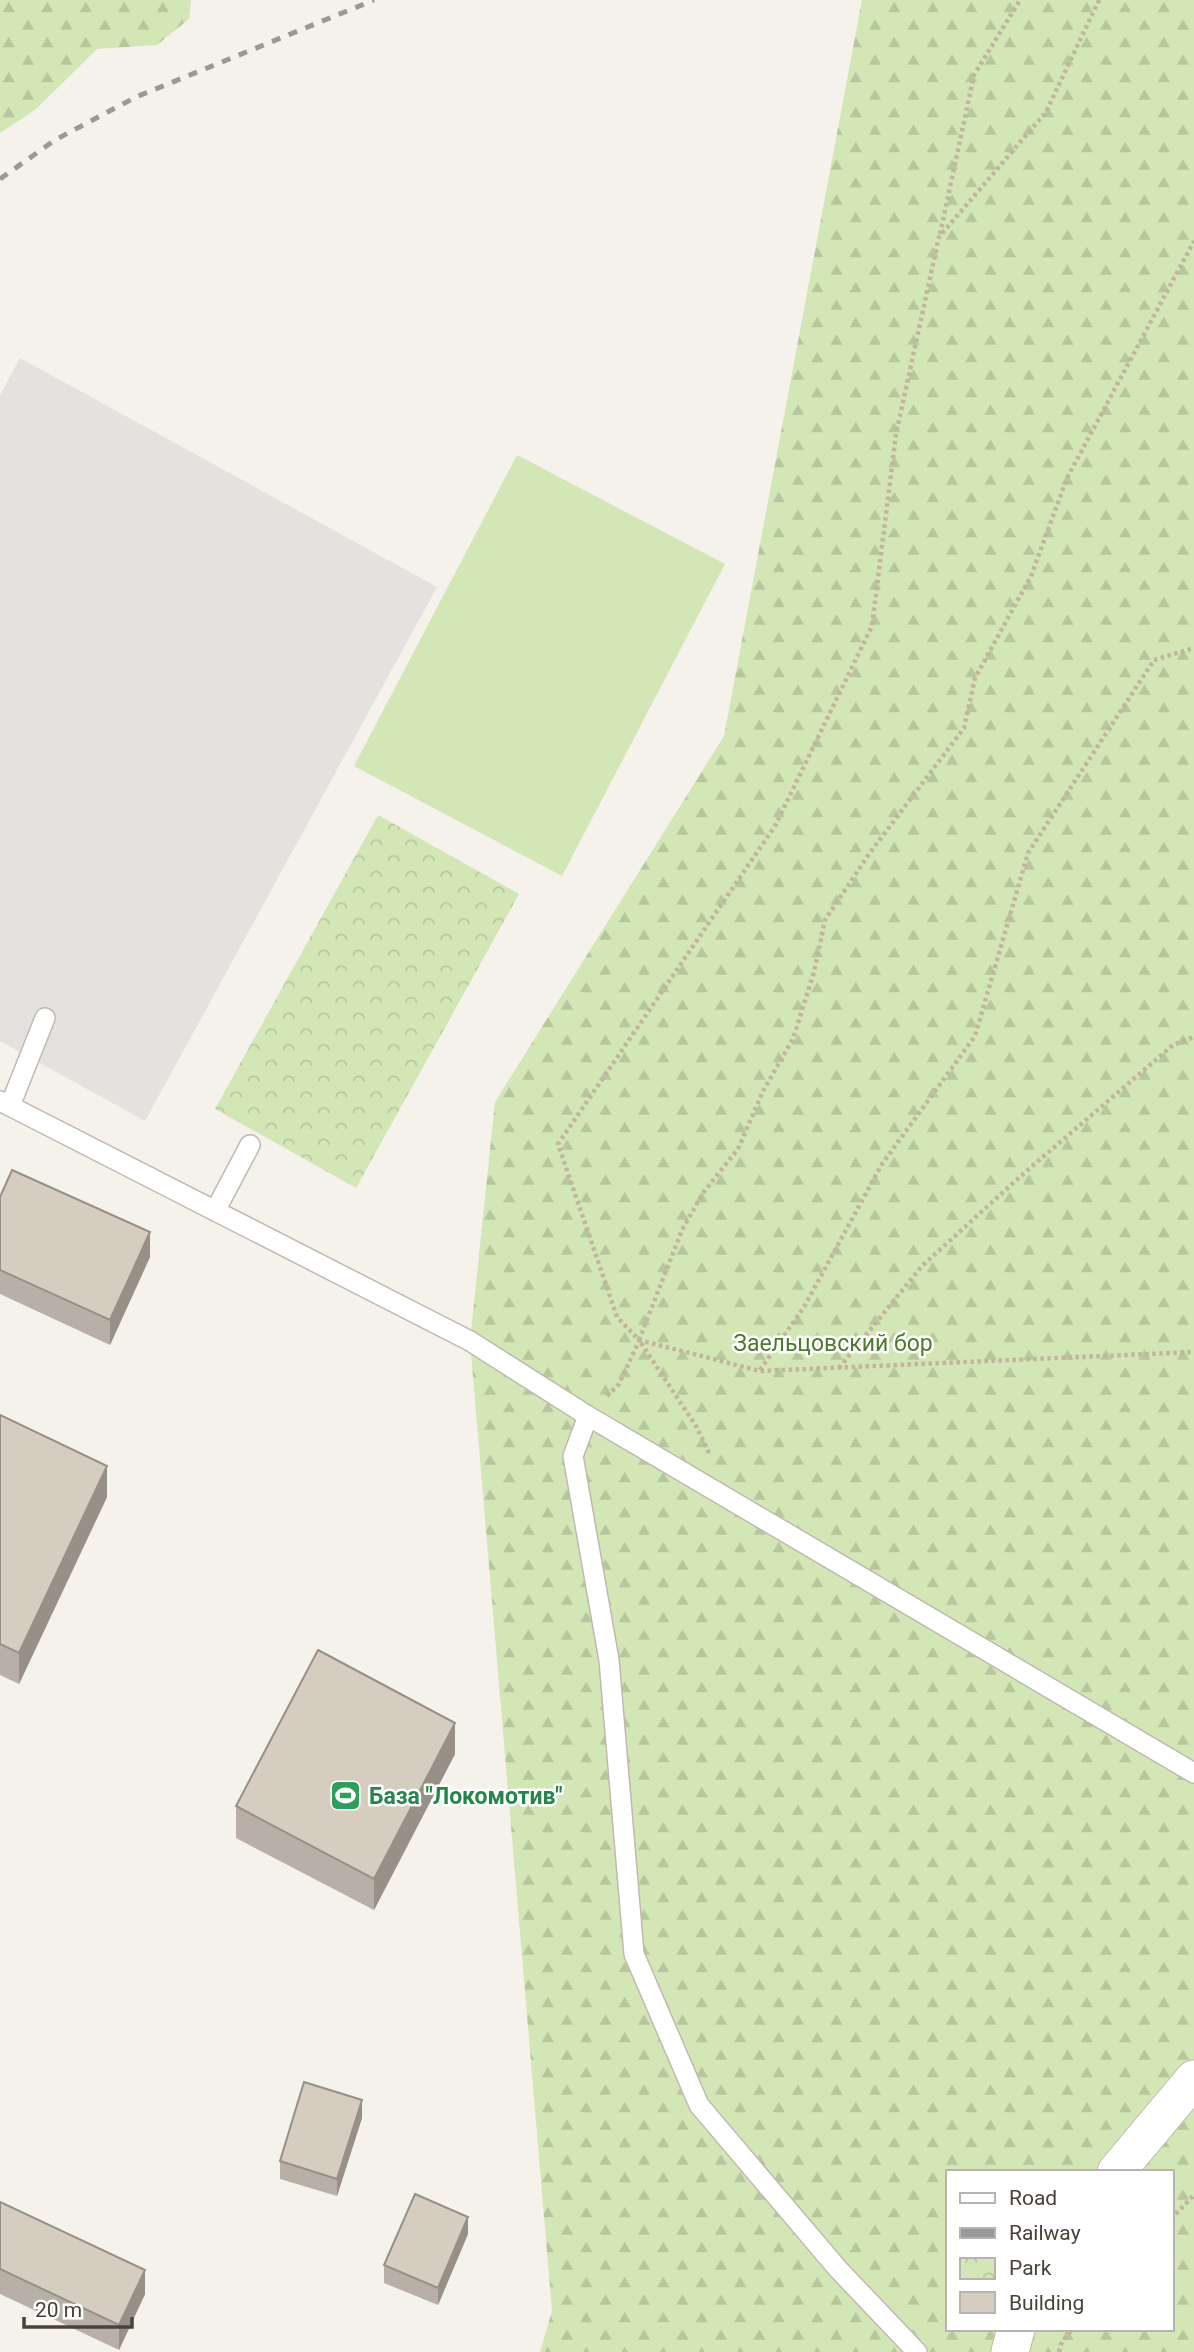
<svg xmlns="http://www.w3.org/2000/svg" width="1194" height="2352" font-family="Roboto,sans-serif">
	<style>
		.green { fill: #d3e7b6 }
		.forest { fill: url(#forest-firs); fill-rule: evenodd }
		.park { fill: url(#park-crowns) }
		.parking { fill: #e4e2df }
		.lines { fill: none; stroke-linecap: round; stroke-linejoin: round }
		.lane-casing { stroke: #c0b9ae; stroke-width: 22 }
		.street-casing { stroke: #c0b9ae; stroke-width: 39 }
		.path { stroke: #c2b49f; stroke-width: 4.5; stroke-dasharray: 3.5 3.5; stroke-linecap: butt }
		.lane { stroke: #fff; stroke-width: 19 }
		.street { stroke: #fff; stroke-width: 37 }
		.rail { stroke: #999; stroke-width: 5; stroke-dasharray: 9 9; stroke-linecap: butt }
		.wall { fill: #b8b0a6 }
		.shaded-wall { fill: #969087 }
		.building { fill: #d6cdc1; stroke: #969087; stroke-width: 2 }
		.labels { text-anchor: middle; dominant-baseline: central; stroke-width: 5; stroke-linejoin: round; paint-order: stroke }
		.park-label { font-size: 23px; fill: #4d7a2d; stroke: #fff }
		.leisure-label { font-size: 23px; font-weight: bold; fill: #27864d; stroke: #fff; text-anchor: start }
	</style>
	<defs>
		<pattern id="forest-firs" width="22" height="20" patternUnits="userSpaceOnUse" patternTransform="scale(1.75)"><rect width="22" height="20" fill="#d3e7b6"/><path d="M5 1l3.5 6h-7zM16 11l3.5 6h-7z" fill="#b7c79d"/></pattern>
		<pattern id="park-crowns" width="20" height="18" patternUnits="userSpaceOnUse" patternTransform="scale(1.75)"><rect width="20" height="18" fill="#d3e7b6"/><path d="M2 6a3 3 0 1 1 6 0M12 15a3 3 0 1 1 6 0" fill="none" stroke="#b7c79d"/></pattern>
	</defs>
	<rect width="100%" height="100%" fill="#f5f1eb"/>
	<polygon class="green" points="517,455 725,564 562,876 354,766"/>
	<g class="forest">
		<polygon points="0,0 191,0 189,19 157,45 97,49 35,110 0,133"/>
		<path d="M862,0H1194V2352H540L552,2311L470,1341L495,1102L724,736ZM947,2172H1171V2329H947Z"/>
	</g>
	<polygon class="park" points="378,815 519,894 356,1188 215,1109"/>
	<polygon class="parking" points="20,358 437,587 145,1121 0,1041 0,395"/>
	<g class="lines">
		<defs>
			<g id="lane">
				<polyline points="0,1101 470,1341 588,1416 1194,1773"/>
				<polyline points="10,1106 45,1018"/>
				<polyline points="215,1211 250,1145"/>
				<polyline points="588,1416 573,1456 609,1660 634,1954 699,2105 838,2269 917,2352"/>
			</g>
			<g id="street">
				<polyline points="1116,2172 1194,2079"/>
				<polyline points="1010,2352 1016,2329"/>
			</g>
		</defs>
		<use href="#lane" class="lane-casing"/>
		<use href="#street" class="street-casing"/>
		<g class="path">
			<polyline points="1099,0 1046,112 939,237 896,434 872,626 775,826 558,1144 617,1317 639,1340 760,1371 1194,1352"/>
			<polyline points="940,234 974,75 1020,0"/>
			<polyline points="839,1368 922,1266 1022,1175 1173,1045 1194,1037"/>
			<polyline points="760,1370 804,1307 882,1164 975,1036 1028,853 1154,660 1194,648"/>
			<polyline points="607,1396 619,1384 639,1341"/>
			<polyline points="709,1453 696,1426 639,1340 682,1230 703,1193 738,1149 763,1091 793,1039 814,972 825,920 869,854 964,728 975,678 1031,576 1067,478 1194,241"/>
			<polyline points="1171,2219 1194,2195"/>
			<polyline points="1059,2352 1061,2344 1072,2329"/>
		</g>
		<use href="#lane" class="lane"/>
		<use href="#street" class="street"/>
		<polyline class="rail" points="0,179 55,140 136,97 374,0"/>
	</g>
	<g class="wall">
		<polygon points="0,1197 150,1257 110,1345 0,1294"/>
		<polygon points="0,1415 107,1497 19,1684 0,1675"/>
		<polygon points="455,1754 374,1910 236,1838 236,1806"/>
		<polygon points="362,2118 337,2196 280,2179 280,2161"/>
		<polygon points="0,2202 145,2294 119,2350 0,2294"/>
		<polygon points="468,2234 438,2305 384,2283 384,2265"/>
	</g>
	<g class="shaded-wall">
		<polygon points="150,1232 150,1257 110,1345 110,1320"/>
		<polygon points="107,1466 107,1497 19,1684 19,1653"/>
		<polygon points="455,1723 455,1754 374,1910 374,1879"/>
		<polygon points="362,2100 362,2118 337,2196 337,2179"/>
		<polygon points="468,2217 468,2234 438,2305 438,2288"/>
		<polygon points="145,2270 145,2294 119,2350 119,2325"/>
	</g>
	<g class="building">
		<polygon points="12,1170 150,1232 110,1320 0,1270 0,1197"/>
		<polygon points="0,1415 107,1466 19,1653 0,1644"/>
		<polygon points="318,1650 455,1723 374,1879 236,1806"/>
		<polygon points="304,2082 362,2100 337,2179 280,2161"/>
		<polygon points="415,2194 468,2217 438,2288 384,2265"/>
		<polygon points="0,2202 145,2270 119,2325 0,2269"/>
	</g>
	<defs>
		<symbol id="stadium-square" viewBox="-11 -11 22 22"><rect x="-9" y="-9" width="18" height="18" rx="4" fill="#2e9e5b" stroke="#fff"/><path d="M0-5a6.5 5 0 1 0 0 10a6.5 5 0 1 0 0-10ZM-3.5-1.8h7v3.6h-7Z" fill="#fff"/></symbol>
	</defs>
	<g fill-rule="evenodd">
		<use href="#stadium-square" x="328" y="1778" width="35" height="35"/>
	</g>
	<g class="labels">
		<g class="park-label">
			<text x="833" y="1343">Заельцовский бор</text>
		</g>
		<g class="leisure-label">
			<text x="369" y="1796">База "Локомотив"</text>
		</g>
	</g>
	<rect x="946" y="2170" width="228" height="161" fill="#ffffff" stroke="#b6b3b0" stroke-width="2"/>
	<rect x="960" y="2193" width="35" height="10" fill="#ffffff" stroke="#b6b3b0" stroke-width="2"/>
	<text x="1009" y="2205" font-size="21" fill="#494239">Road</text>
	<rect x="960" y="2228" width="35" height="10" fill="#999999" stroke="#b6b3b0" stroke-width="2"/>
	<text x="1009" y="2240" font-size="21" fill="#494239">Railway</text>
	<rect x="960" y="2258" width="35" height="21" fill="url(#park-crowns)" stroke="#b6b3b0" stroke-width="2"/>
	<text x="1009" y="2275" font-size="21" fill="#494239">Park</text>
	<rect x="960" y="2292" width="35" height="21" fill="#d6cdc1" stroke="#b6b3b0" stroke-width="2"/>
	<text x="1009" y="2310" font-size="21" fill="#494239">Building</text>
	<path d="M24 2317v10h108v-10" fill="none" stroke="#494239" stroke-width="3.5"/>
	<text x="35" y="2317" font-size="21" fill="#494239" stroke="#ffffff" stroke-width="5" paint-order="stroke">20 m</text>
</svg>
